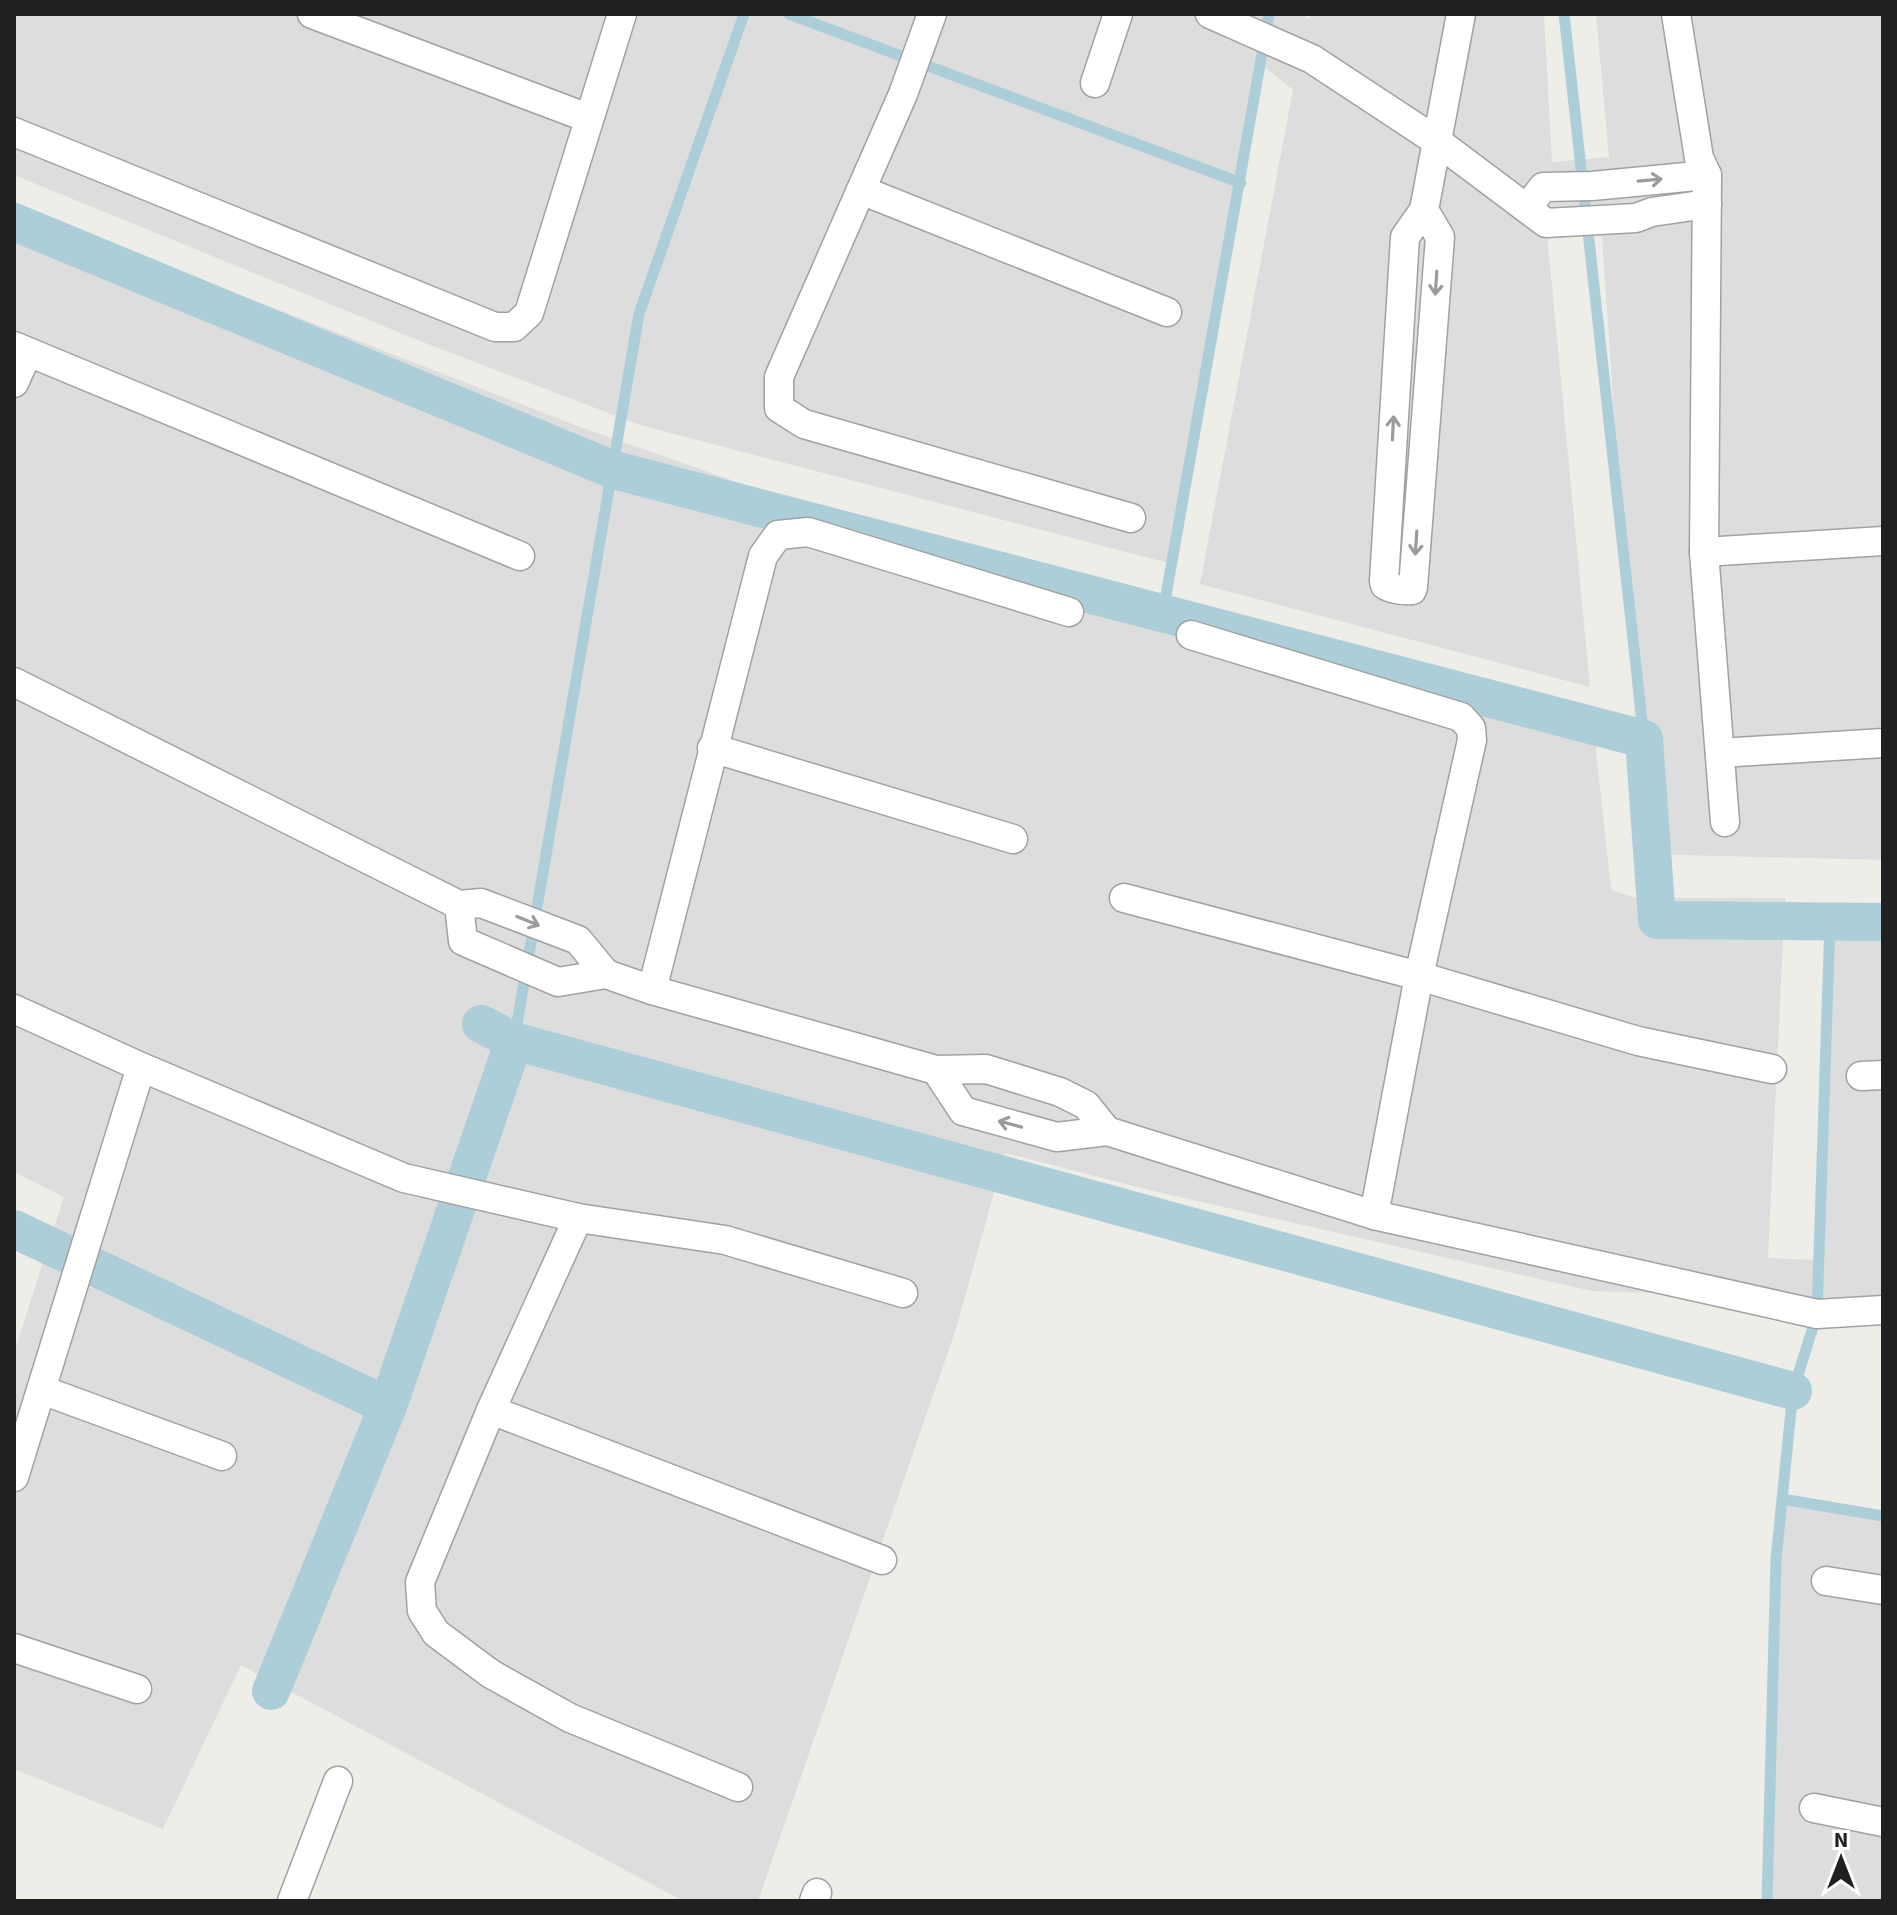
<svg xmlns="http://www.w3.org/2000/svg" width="1897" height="1915" font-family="'Source Sans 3',sans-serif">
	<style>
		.residential { fill: #ddd }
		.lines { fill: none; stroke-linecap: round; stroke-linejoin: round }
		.stream { stroke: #abced9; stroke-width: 11 }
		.canal { stroke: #abced9; stroke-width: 38 }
		.street-casing { stroke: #a1a1a1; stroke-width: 31 }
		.street { stroke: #fff; stroke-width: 28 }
		.oneway { stroke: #9b9b9b }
	</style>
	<rect width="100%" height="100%" fill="#efede7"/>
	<g class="residential">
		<polygon points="14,14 1301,14 1309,19 1310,14 1544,14 1552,162 1609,157 1596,14 1883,14 1883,860 1644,854 1601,222 1546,223 1590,687 1200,584 1293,90 1261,64 1172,564 640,425 425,343 14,175"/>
		<polygon points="14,207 575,425 802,505 1592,713 1611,890 1636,898 1785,898 1768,1258 1818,1260 1830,921 1883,919 1883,1315 1734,1296 1592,1291 1145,1189 1005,1153 956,1329 758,1901 683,1901 241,1665 163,1829 14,1769 14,1353 64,1197 14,1172"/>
		<polygon points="1782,1499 1883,1519 1883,1901 1767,1901"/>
	</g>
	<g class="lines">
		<g class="stream">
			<polyline points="789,14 1241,183"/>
			<polyline points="1564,14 1644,739"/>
			<polyline points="1163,612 1269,14"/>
			<polyline points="514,1041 639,314 744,14"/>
			<polyline points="1782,1499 1883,1516"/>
			<polyline points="1767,1901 1776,1559 1793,1391 1817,1314 1830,921"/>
		</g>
		<g class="canal">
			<polyline points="14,222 614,470 1644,739 1657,920 1883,922"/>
			<polyline points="481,1024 514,1041 1793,1391"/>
			<polyline points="14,1229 388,1406"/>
			<polyline points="271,1691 388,1406 514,1041"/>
		</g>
		<defs>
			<g id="street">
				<polyline points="312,14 588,118"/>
				<polyline points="932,14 903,94 779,377 779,408 804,424 1131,518"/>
				<polyline points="1210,14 1312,59 1438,142 1546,223 1636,218 1652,212 1707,204"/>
				<polyline points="1676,14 1699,158 1707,175 1704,552 1725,822"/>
				<polyline points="1095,83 1118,14"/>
				<polyline points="14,132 495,327 514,327 529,313 622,14"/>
				<polyline points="861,190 1167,312"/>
				<polyline points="1528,207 1543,187 1592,186 1707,175"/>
				<path d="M1424,210L1440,237L1413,587L1412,590C1403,591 1392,589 1385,585L1384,581L1405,237L1424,210L1461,14"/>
				<polyline points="14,346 520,556"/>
				<polyline points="14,383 28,352"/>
				<polyline points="1704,552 1883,541"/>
				<polyline points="1191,635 1461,717 1471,728 1472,740 1419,976 1374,1215"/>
				<polyline points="14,682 459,905 481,903 578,940 606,974"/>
				<polyline points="712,748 1013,839"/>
				<polyline points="1720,753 1883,743"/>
				<polyline points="1124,898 1419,976 1638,1041 1772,1069"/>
				<polyline points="459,905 463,941 558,982 606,974 652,990 936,1070 986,1069 1060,1092 1086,1105 1107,1131"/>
				<polyline points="652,990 763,556 778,535 808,532 1069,612"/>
				<polyline points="14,1009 141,1067 404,1178 578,1218 725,1240 903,1293"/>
				<polyline points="936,1070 963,1111 1057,1137 1107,1131 1374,1215 1817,1314 1883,1310"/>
				<polyline points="1861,1076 1883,1075"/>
				<polyline points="578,1218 491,1410 420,1582 422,1611 436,1633 491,1674 570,1718 738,1787"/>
				<polyline points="42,1390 222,1456"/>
				<polyline points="491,1410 882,1560"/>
				<polyline points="14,1477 141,1067"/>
				<polyline points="1826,1581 1883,1590"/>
				<polyline points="14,1648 137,1689"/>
				<polyline points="1814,1808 1883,1822"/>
				<polyline points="292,1901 338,1781"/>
				<polyline points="814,1901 817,1893"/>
			</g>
		</defs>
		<use href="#street" class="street-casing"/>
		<use href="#street" class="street"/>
	</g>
	<defs><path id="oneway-shaft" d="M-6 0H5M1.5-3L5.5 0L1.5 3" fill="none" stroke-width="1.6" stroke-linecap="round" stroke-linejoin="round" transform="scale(2)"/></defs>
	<g class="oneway">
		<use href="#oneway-shaft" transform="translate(1650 180) rotate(-5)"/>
		<use href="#oneway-shaft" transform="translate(1436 283) rotate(94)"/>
		<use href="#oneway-shaft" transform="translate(1393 428) rotate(-87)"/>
		<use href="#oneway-shaft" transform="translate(1416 543) rotate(94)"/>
		<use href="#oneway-shaft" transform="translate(528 921) rotate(22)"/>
		<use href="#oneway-shaft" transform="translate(1010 1124) rotate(-165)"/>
	</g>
	<rect width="1897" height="1915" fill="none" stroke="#202020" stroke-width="32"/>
	<g transform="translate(1841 1859)" stroke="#ffffff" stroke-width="6" paint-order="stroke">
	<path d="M0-6L14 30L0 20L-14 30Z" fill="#202020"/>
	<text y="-12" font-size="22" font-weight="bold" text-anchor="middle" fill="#202020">N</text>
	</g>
</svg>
